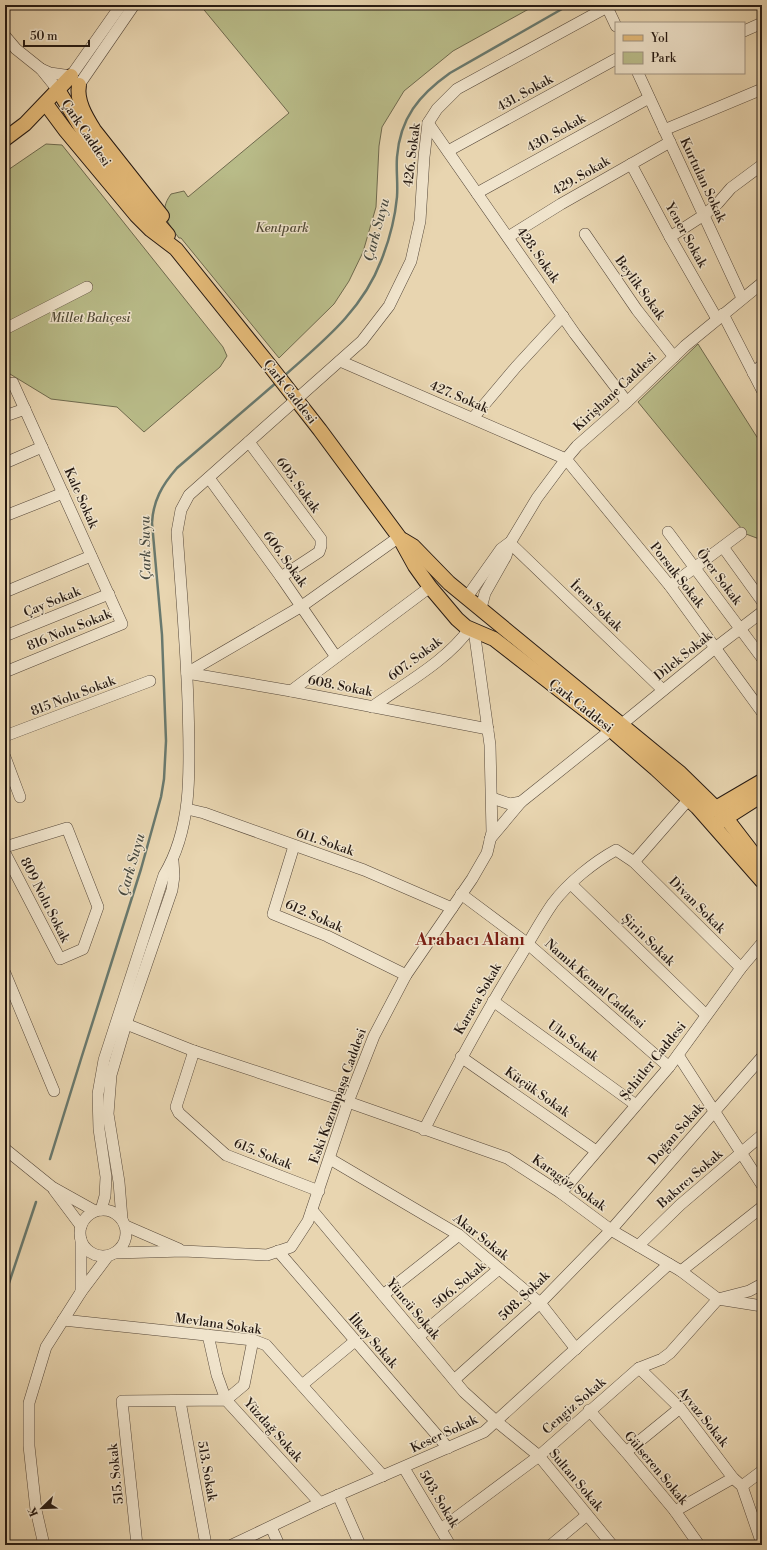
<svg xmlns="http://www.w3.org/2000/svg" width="767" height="1550" font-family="'Libre Bodoni',serif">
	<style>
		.green { fill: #b9bc89; stroke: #6f6a4e }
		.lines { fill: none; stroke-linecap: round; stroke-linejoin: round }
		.stream { stroke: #69796e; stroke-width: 2.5 }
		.minor-casing { stroke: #56483a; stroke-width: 12 }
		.major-casing { stroke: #251912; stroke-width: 16 }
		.minor { stroke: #f0e4cc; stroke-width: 11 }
		.major { stroke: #e4ba78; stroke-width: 14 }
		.labels { text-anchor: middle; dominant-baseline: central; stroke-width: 3; stroke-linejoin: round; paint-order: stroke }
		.street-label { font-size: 13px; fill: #251912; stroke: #f0e4cc }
		.park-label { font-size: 13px; font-style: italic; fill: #514a36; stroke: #f0e4cc }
		.water-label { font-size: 14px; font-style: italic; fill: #474940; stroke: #f0e4cc }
		.district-label { font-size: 17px; font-weight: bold; fill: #7a1f14; stroke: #f0e4cc }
	</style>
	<rect width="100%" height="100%" fill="#e8d5b0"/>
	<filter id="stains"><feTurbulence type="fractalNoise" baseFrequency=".005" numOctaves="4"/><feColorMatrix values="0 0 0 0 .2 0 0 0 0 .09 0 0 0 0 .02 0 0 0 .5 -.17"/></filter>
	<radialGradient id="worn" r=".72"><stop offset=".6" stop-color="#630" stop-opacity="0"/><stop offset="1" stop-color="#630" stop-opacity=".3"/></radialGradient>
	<g class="green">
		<path d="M200,5H536L453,51L404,91L382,127L379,146L376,207L363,252L349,281L334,304L279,358L181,238H179C167,222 158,212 171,194L184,191L188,197L289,113Z"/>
		<polygon points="46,144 62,145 223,347 227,356 220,367 144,432 117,407 51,399 10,374 5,376 5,172"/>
		<polygon points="698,344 762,445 762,540 746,534 638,402"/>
	</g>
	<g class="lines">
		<g class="stream">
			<path d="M284,376C322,342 362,311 381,261C389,241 395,218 397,197C398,183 396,170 397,157C400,118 419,95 450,73L569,5"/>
			<path d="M50,1159L81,1059L141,869L161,797L164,779L166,741L162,635L152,523C153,501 162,485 177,468L277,382"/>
			<polyline points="5,1295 36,1202"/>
		</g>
		<defs>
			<g id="minor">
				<polyline points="607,7 616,26"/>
				<polyline points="744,31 762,23"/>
				<polyline points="5,36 16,49 41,69 58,90"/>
				<polyline points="41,69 50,73 71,76 121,5"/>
				<polyline points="638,73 742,298"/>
				<polyline points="79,85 134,5"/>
				<polyline points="428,123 575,334 627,402"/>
				<polyline points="664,130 762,89"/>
				<polyline points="448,151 616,59"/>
				<polyline points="631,164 670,237 717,319"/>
				<polyline points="477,193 649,98"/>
				<polyline points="585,234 637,310 674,357"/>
				<polyline points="508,237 561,204 670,142"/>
				<polyline points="670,237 704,215 718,203 731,188 762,165"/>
				<polyline points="723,314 762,390"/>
				<polyline points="5,329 87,287"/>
				<polyline points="340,361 566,459 670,586 762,712"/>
				<polyline points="753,373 762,365"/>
				<polyline points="5,385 13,383 122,624 5,672"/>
				<polyline points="5,416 25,409"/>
				<polyline points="473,418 516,367 563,316"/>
				<polyline points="249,442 321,539 321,546 319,552 281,577"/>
				<polyline points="5,463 42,447"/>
				<polyline points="209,478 281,577 336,657"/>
				<polyline points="5,516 63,493"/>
				<polyline points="668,532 762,658"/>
				<polyline points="510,543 663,690"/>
				<polyline points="723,547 762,601"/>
				<polyline points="670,586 741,533"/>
				<polyline points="5,592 91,556"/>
				<polyline points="467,597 501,549 509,543"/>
				<polyline points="481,608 485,593 506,556 510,543 537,498 566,459 577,446 627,402 685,346 762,283"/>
				<polyline points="5,636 109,594"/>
				<polyline points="187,673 291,691 488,729"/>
				<polyline points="187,673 302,606 399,537"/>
				<polyline points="291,691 430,587"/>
				<path d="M372,707C404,684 447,661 470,628"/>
				<polyline points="622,724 715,648 762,612"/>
				<polyline points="5,736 150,681"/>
				<polyline points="5,757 20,797"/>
				<polyline points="492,798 510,804 521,802"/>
				<polyline points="187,809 204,813 364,870 452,908"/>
				<polyline points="490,839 521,802 611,730"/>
				<polyline points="294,846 273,914 327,936 406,975"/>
				<polyline points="5,847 67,828 98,907 83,949 60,959 5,853"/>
				<polyline points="634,862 741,968"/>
				<polyline points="571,884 706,1015"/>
				<polyline points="461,894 528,944 669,1067"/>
				<polyline points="5,973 54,1091"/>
				<polyline points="493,1001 636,1105"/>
				<polyline points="126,1024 194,1051 348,1102 507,1158 561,1193 611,1230 681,1271 718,1299 762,1306"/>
				<polyline points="194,1051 176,1107 179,1113 226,1155 319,1191"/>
				<polyline points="678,1055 762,1185"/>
				<polyline points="461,1057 596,1151"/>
				<path d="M424,1130C454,1071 485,1013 520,957C531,939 541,920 553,903C568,883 594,862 616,850L634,862L689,799"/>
				<polyline points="5,1149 52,1187 95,1211"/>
				<polyline points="330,1159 459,1235 540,1303 576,1349"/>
				<polyline points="54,1190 81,1226"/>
				<polyline points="561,1193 669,1067 741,968 762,943"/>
				<circle cx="103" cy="1233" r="23"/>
				<path d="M101,1210L105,1196L106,1177L99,1129L98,1094L104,1060L164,875C195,824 189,759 188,702C186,645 181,589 177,532L181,510L189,495L362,341L389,306L411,261L420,221L424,157L428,123L437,109L457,89L611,5"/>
				<polyline points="312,1210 464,1392 496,1421 539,1456 612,1545"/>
				<polyline points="122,1219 119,1182 108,1114 111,1075 126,1024 172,890 174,876 173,861"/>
				<polyline points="126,1226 179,1249"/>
				<polyline points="638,1246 680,1205 762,1135"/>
				<polyline points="278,1251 448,1448"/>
				<polyline points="116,1253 183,1251 267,1255 291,1247 308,1221 348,1102 374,1036 406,975 472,879 487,853 492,832 490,745 474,630"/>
				<polyline points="681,1271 762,1207"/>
				<polyline points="81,1292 81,1240"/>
				<polyline points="383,1295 459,1235"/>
				<polyline points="63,1320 253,1340 266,1345 383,1476"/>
				<polyline points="208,1335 217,1375 226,1400 244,1385 253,1340"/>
				<polyline points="418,1337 499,1269"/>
				<polyline points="639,1368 680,1408 733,1478 742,1486 762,1544"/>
				<polyline points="454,1380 540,1303 611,1230 762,1057"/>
				<polyline points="302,1385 355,1341"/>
				<polyline points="180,1401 206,1545"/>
				<polyline points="589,1410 626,1452 675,1511 699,1545"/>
				<polyline points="626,1452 680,1408"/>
				<polyline points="404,1468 450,1545"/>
				<polyline points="742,1486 762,1471"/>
				<polyline points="338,1495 360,1545"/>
				<polyline points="675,1511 733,1478"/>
				<polyline points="271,1527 279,1545"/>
				<polyline points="441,1529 539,1456 639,1368 662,1359 670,1353 718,1299 749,1291 762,1284"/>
				<polyline points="44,1545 36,1510 29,1446 29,1403 46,1347 81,1292 108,1256"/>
				<polyline points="137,1545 122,1401 226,1400 320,1503"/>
				<polyline points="232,1545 320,1503 484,1432 669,1264"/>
				<polyline points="551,1545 587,1515"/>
			</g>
			<g id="major">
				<path d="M79,85C76,101 86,117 94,130L162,216"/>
				<polyline points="58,90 95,150 168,235"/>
				<polyline points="46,104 66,131 136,215 151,230 176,249 270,366 320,430 399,537 415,566 430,587 457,619 466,627 494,639 611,730 656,769 697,807 762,881"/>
				<polyline points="5,139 25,124 71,76"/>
				<polyline points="403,540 413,546 449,583 680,773 726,818 762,865"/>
				<polyline points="709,812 762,781"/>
				<polyline points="718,823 762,795"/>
			</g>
		</defs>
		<use href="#minor" class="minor-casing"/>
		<use href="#major" class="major-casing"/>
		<use href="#minor" class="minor"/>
		<use href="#major" class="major"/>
	</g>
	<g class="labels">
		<g class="street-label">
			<text transform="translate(525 93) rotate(-29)">431. Sokak</text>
			<text transform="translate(86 133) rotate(56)">Çark Caddesi</text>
			<text transform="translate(556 133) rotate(-29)">430. Sokak</text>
			<text transform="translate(412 155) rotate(-83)">426. Sokak</text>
			<text transform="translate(581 176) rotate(-30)">429. Sokak</text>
			<text transform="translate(703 180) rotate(65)">Kurtulan Sokak</text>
			<text transform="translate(686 235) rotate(61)">Yener Sokak</text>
			<text transform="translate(538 255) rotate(55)">428. Sokak</text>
			<text transform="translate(640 288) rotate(54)">Beylik Sokak</text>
			<text transform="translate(290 392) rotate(52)">Çark Caddesi</text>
			<text transform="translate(615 392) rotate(-43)">Kirişhane Caddesi</text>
			<text transform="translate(459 397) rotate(23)">427. Sokak</text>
			<text transform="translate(298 485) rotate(54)">605. Sokak</text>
			<text transform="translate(81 498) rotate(66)">Kale Sokak</text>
			<text transform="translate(285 559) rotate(54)">606. Sokak</text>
			<text transform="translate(677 575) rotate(52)">Porsuk Sokak</text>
			<text transform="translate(719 577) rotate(53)">Örer Sokak</text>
			<text transform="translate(52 602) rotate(-22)">Çay Sokak</text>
			<text transform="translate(596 606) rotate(44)">İrem Sokak</text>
			<text transform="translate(69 630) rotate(-22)">816 Nolu Sokak</text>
			<text transform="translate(683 656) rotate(-39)">Dilek Sokak</text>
			<text transform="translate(415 659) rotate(-37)">607. Sokak</text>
			<text transform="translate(340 686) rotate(11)">608. Sokak</text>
			<text transform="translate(73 696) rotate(-21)">815 Nolu Sokak</text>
			<text transform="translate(581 706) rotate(38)">Çark Caddesi</text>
			<text transform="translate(325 842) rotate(19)">611. Sokak</text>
			<text transform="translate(45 900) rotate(63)">809 Nolu Sokak</text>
			<text transform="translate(697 905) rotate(45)">Divan Sokak</text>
			<text transform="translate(314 916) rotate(24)">612. Sokak</text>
			<text transform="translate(648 940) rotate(44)">Şirin Sokak</text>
			<text transform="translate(595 984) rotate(41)">Namık Kemal Caddesi</text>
			<text transform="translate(478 999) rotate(-60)">Karaca Sokak</text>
			<text transform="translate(573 1041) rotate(36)">Ulu Sokak</text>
			<text transform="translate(653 1061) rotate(-51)">Şehitler Caddesi</text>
			<text transform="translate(537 1092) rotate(35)">Küçük Sokak</text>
			<text transform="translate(338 1096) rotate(-70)">Eski Kazımpaşa Caddesi</text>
			<text transform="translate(676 1134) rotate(-49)">Doğan Sokak</text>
			<text transform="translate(263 1154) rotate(22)">615. Sokak</text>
			<text transform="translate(690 1179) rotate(-41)">Bakırcı Sokak</text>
			<text transform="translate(569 1183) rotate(35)">Karagöz Sokak</text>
			<text transform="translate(481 1237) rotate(38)">Akar Sokak</text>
			<text transform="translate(459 1285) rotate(-40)">506. Sokak</text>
			<text transform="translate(524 1296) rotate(-44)">508. Sokak</text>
			<text transform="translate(413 1309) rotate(50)">Yüncü Sokak</text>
			<text transform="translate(218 1324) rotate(8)">Mevlana Sokak</text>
			<text transform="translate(373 1341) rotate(49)">İlkay Sokak</text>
			<text transform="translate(574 1406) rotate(-41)">Cengiz Sokak</text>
			<text transform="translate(703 1417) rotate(51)">Ayvaz Sokak</text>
			<text transform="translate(273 1430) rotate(48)">Yüzdağ Sokak</text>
			<text transform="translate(444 1434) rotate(-25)">Keser Sokak</text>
			<text transform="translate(656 1468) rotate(50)">Gülseren Sokak</text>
			<text transform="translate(207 1471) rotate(80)">513. Sokak</text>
			<text transform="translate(116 1474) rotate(-96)">515. Sokak</text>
			<text transform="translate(576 1480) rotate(50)">Sultan Sokak</text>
			<text transform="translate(439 1499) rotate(59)">503. Sokak</text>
		</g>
		<g class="park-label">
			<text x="282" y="228">Kentpark</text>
			<text x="90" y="318">Millet Bahçesi</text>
		</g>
		<g class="water-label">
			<text transform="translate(377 230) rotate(-75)">Çark Suyu</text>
			<text transform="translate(146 548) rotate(-91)">Çark Suyu</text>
			<text transform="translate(132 865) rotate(-74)">Çark Suyu</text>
		</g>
		<g class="district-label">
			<text x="470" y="940">Arabacı Alanı</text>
		</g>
	</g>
	<rect width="767" height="1550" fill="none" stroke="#e8d5b0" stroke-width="20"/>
	<rect x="6" y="6" width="755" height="1538" fill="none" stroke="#251912" stroke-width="2"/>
	<rect x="10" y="10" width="747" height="1530" fill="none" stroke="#251912"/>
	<rect x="615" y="22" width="130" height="52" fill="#f0e4cc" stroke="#9f9382"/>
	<rect x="623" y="35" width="20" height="6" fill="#e4ba78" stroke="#9f9382"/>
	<text x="651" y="42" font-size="12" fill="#251912">Yol</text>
	<rect x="623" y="52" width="20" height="12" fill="#b9bc89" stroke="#9f9382"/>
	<text x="651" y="62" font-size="12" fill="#251912">Park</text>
	<g transform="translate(42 1508) rotate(247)" stroke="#f0e4cc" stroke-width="3" paint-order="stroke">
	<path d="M0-3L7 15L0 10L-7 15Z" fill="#251912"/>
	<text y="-6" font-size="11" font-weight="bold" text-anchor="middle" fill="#251912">K</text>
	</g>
	<path d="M24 40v6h65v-6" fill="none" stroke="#251912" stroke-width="2"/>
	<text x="30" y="40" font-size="12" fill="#251912" stroke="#f0e4cc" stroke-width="3" paint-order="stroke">50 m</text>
	<rect width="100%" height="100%" filter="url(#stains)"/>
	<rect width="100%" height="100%" fill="url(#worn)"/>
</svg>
